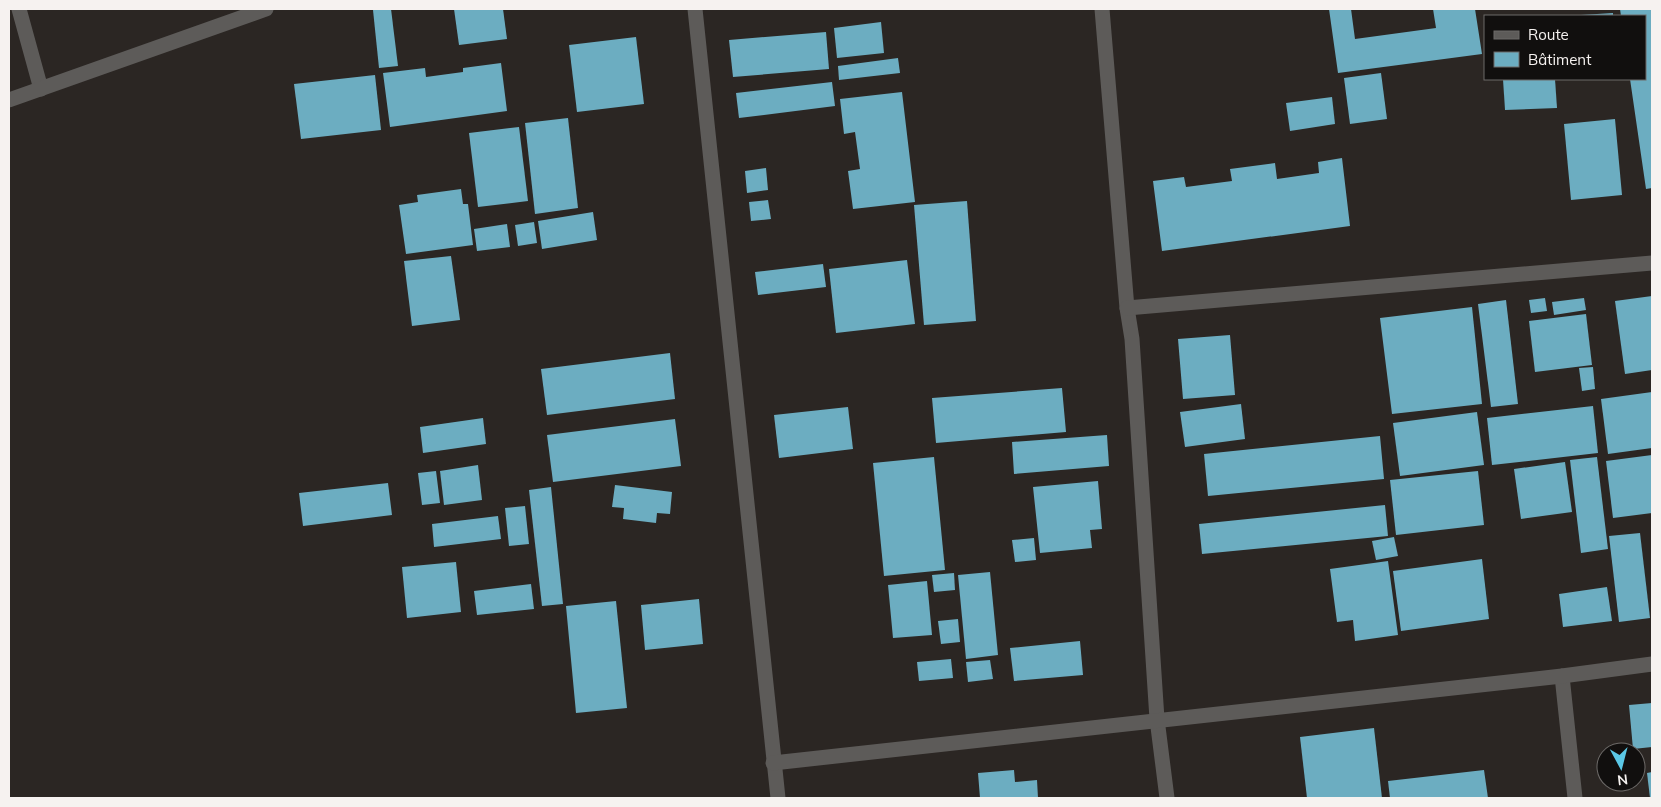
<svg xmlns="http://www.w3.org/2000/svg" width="1661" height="807" font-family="Mulish,sans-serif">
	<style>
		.building { fill: #6cadc1 }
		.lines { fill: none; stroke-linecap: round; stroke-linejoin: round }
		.street { stroke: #5d5b59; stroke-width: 15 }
	</style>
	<rect width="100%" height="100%" fill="#2b2623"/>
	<g class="building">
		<polygon points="391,9 398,66 379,68 373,10"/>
		<polygon points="454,9 503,9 507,39 459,45"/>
		<polygon points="1329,9 1351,9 1355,39 1436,28 1433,9 1475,9 1482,54 1338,73"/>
		<polygon points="1620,9 1652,9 1652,188 1646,189 1630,79 1645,79 1645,16 1621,16"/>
		<polygon points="1613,13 1613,16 1581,16 1581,15"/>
		<polygon points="881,22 884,53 837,58 834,28"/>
		<polygon points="826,32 829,69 733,77 729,40"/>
		<polygon points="636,37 644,104 577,112 569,45"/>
		<polygon points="898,58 900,73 839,80 838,66"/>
		<polygon points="501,63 507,111 390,127 383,73 425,68 426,77 463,72 463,68"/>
		<polygon points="1381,73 1387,119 1350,124 1344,78"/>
		<polygon points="375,75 381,130 301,139 294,84"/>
		<polygon points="1503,79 1555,79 1557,108 1505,110"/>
		<polygon points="832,82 835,106 739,118 736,93"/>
		<polygon points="902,92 915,202 853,209 848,171 860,169 855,132 844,134 840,99"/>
		<polygon points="1332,97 1335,124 1290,131 1286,103"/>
		<polygon points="568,118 578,208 535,214 525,123"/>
		<polygon points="1615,119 1622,195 1571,200 1564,124"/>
		<polygon points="519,127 528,201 478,207 469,133"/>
		<polygon points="1342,158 1350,226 1162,251 1153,181 1184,177 1186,187 1232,181 1230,169 1275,163 1277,179 1319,173 1318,162"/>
		<polygon points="766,168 768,190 747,193 745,171"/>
		<polygon points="461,189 463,204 468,204 473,245 406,254 399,205 418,202 417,195"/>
		<polygon points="768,200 771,219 751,221 749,202"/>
		<polygon points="967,201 976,321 924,325 914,205"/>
		<polygon points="593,212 597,240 542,249 538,221"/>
		<polygon points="534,222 537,243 518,246 515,225"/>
		<polygon points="507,224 510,247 477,251 474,229"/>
		<polygon points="451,256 460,320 412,326 404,261"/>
		<polygon points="907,260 915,324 836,333 829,269"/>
		<polygon points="823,264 826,287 758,295 755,272"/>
		<polygon points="1652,296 1652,370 1625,374 1615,301"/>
		<polygon points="1545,298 1547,311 1531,313 1529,300"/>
		<polygon points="1584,298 1586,310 1554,315 1552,302"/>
		<polygon points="1506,300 1518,404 1491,407 1478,304"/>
		<polygon points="1472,307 1482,404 1392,414 1380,318"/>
		<polygon points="1586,314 1592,365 1535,372 1529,321"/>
		<polygon points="1230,335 1235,395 1183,399 1178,339"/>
		<polygon points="670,353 675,399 547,415 541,369"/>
		<polygon points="1593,367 1595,389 1582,391 1579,368"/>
		<polygon points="1062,388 1066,432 936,443 932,398"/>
		<polygon points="1652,392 1652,448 1608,454 1601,399"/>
		<polygon points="1241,404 1245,439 1185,447 1180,412"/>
		<polygon points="1593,406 1598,453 1492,465 1487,418"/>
		<polygon points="848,407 853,449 779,458 774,415"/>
		<polygon points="1477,412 1484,465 1400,476 1393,423"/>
		<polygon points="483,418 486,444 423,453 420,427"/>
		<polygon points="675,419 681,466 553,482 547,435"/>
		<polygon points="1107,435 1109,466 1014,474 1012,442"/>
		<polygon points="1380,436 1384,479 1208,496 1204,454"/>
		<polygon points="1652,455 1652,513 1613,518 1606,461"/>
		<polygon points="934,457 945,570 884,576 873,463"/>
		<polygon points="1597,457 1608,549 1581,553 1570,460"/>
		<polygon points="1565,462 1572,512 1521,519 1514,469"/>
		<polygon points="478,465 482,500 444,505 440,471"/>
		<polygon points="436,471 440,503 422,505 418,473"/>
		<polygon points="1478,471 1484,525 1396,535 1390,480"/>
		<polygon points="1098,481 1102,529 1090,530 1092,548 1040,553 1033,487"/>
		<polygon points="388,483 392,515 303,526 299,493"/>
		<polygon points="615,485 672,492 670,514 657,513 656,523 623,519 624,508 612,507"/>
		<polygon points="551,487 563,604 542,606 529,490"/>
		<polygon points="1385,505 1388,536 1202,554 1199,524"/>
		<polygon points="525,506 529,544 509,546 505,508"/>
		<polygon points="498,516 501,539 434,547 432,524"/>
		<polygon points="1640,533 1650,618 1619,622 1609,536"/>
		<polygon points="1394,537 1398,556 1376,560 1372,541"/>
		<polygon points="1034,538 1036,560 1015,562 1012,540"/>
		<polygon points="1482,559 1489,619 1401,631 1393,571"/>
		<polygon points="1388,561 1398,635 1355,641 1353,620 1337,622 1330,569"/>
		<polygon points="456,562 461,612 407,618 402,567"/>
		<polygon points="990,572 998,655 966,659 958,575"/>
		<polygon points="954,573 955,590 934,592 932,575"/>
		<polygon points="927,581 932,635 893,638 888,585"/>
		<polygon points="531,584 534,609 477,615 474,591"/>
		<polygon points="1607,587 1612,621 1563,627 1559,594"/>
		<polygon points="699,599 703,644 645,650 641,605"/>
		<polygon points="616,601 627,708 576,713 566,606"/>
		<polygon points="958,619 960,642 941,644 938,621"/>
		<polygon points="1080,641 1083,675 1014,681 1010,648"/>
		<polygon points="951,659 953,678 919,681 917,662"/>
		<polygon points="990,660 993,679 968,682 966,662"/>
		<polygon points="1652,703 1652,747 1633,749 1629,705"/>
		<polygon points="1374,728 1382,798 1307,798 1300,737"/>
		<polygon points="1014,770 1015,782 1037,780 1038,798 980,798 978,773"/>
		<polygon points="1484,770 1488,798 1390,798 1388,781"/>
		<polygon points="1652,772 1652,798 1650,798 1647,773"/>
	</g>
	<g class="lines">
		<g class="street">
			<polyline points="19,9 41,89"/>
			<polyline points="695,9 778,798"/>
			<polyline points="1102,9 1127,308 1132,339 1157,719 1167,798"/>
			<polyline points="9,100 266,9"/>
			<polyline points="1127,308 1652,263"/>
			<polyline points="1562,676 1575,798"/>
			<polyline points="773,763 1562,676 1652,664"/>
		</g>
	</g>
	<rect width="1661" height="807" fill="none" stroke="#f6f2f0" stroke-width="20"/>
	<rect x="1484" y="15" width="162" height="65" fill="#110f0e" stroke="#6d6a68"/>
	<rect x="1494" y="31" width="25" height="8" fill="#5d5b59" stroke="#6d6a68"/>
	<text x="1528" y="40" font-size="15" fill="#f6f2f0">Route</text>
	<rect x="1494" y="52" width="25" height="15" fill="#6cadc1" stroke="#6d6a68"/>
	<text x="1528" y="65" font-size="15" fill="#f6f2f0">Bâtiment</text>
	<g transform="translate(1621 767) rotate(173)"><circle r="24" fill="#110f0e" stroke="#6d6a68"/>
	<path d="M0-4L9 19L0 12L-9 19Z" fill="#5bc8e6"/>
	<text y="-8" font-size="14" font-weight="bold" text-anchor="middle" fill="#f6f2f0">N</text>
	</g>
</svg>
